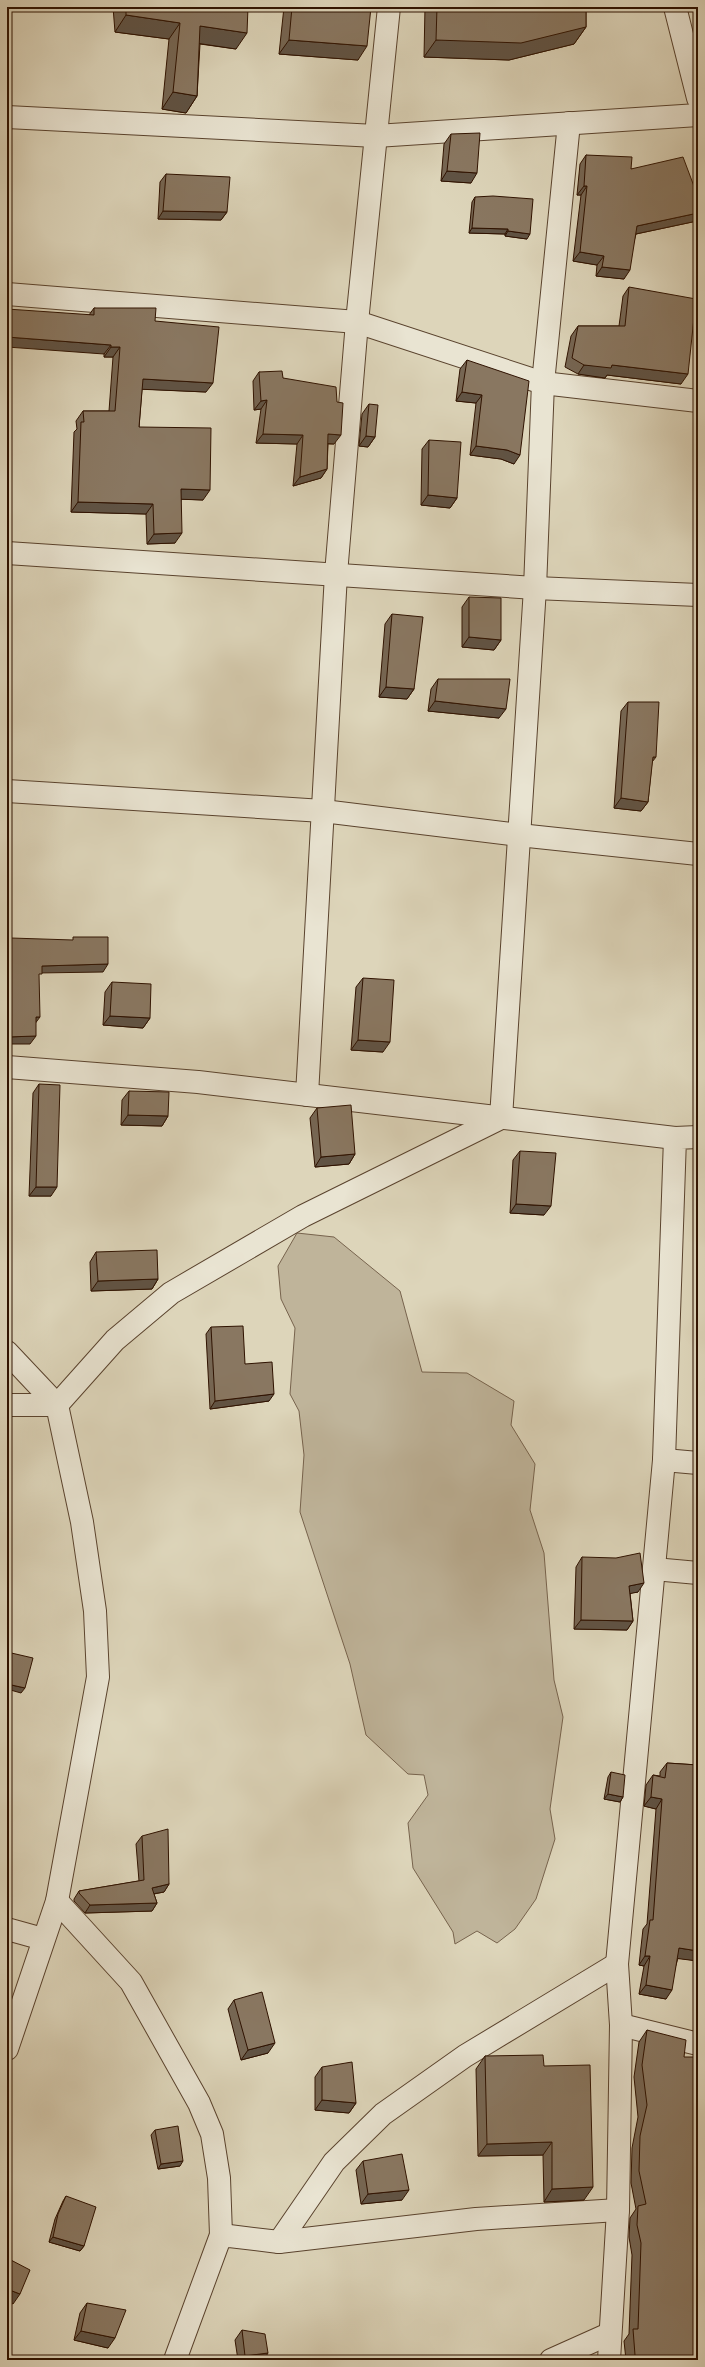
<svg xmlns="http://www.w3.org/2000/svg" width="705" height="2367" font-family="'IM FELL French Canon',serif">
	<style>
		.green { fill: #bfb49a; stroke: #77634d }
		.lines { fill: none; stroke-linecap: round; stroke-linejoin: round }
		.minor-casing { stroke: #5a432e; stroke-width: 24 }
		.minor { stroke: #e9e4d2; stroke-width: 22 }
		.wall { fill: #766653; stroke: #2f1200 }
		.shaded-wall { fill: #605344; stroke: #2f1200 }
		.building { fill: #897761; stroke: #2f1200 }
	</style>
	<rect width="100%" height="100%" fill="#ddd5ba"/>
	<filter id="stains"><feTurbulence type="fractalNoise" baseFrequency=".005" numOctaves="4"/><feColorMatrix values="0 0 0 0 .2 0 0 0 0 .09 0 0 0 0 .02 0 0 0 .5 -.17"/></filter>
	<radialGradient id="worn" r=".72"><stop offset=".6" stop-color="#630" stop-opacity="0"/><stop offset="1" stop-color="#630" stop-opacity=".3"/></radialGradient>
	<polygon class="green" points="297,1233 334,1237 400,1291 422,1372 467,1373 514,1401 511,1425 535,1464 530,1510 544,1553 554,1680 563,1717 550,1809 555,1839 536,1899 515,1929 497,1943 477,1931 455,1944 453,1932 413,1868 408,1823 428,1795 424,1775 408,1774 366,1735 350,1664 300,1512 304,1455 299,1411 290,1394 295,1328 281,1299 278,1266"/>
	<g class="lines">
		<defs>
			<g id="minor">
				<polyline points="675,7 698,98"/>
				<polyline points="7,117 376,136 698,115"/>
				<polyline points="7,294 357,322 543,383 698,401"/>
				<polyline points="7,553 535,588 698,595"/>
				<polyline points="7,791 323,811 519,835 698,854"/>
				<polyline points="7,1067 198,1082 675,1138"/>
				<polyline points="307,1095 336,574 357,322 389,7"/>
				<polyline points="7,1352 57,1405 82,1522 95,1611 98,1677 57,1901 7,2049"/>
				<polyline points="7,1405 57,1405 115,1340 171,1293 303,1216 501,1118 535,588 543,383 569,123"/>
				<polyline points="664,1460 698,1463"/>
				<polyline points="654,1569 698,1573"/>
				<polyline points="57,1901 131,1982 199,2103 212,2134 219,2178 221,2235"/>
				<polyline points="7,1929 43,1939"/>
				<polyline points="621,2025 698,2044"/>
				<polyline points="279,2242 334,2162 383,2114 465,2056 617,1964"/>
				<polyline points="175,2360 221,2235 279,2242 476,2219 618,2210"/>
				<polyline points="551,2360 609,2334"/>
				<polyline points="609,2360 618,2210 621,2025 617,1964 664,1460 675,1138 698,1137"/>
			</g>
		</defs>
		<use href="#minor" class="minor-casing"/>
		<use href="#minor" class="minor"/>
	</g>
	<g class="wall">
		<polygon points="113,7 248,7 236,49 200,44 197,96 186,113 162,109 169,39 115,32"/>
		<polygon points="284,7 371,7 358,60 279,54"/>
		<polygon points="425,7 586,7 586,27 574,44 509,60 424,57"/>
		<polygon points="451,134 471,183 441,181 444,144"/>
		<polygon points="586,155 631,169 698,197 698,220 697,221 636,234 624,279 596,276 597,265 573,261 581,195 577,195 580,164"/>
		<polygon points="166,174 227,212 221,220 158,219 160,182"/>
		<polygon points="475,197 527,239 505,236 505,234 469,233 472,202"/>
		<polygon points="629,287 681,384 607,375 605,378 578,374 565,367 571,336 578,326 619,326 623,296"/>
		<polygon points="94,308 155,321 206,392 142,389 139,427 203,500 181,499 175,543 147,544 146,514 71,512 74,432 77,429 76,421 83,411 109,411 113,357 104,357 104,354 89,315"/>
		<polygon points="467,360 514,464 501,459 470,455 476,403 456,401 460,369"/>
		<polygon points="259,372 283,378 334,444 328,444 327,469 321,478 293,486 297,444 256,443 261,409 254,410 253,381"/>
		<polygon points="369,404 375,437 368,447 359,446 362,414"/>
		<polygon points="429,440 457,498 450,508 421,505 422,449"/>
		<polygon points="469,597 501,640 494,650 462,647 462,607"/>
		<polygon points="392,614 414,689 407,699 379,697 385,624"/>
		<polygon points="438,679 499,718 428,711 431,689"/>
		<polygon points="628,702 652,762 648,802 641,811 614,808 621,711"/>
		<polygon points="363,978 383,1052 351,1050 356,987"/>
		<polygon points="112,982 150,1018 143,1028 103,1025 105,992"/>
		<polygon points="39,1084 51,1196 29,1196 33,1093"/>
		<polygon points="129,1091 168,1116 162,1126 121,1125 122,1100"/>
		<polygon points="317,1108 355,1154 349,1164 315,1167 310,1118"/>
		<polygon points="520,1151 544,1215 510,1213 513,1160"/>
		<polygon points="96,1252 158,1279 152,1289 91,1291 90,1262"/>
		<polygon points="211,1327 245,1364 269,1401 210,1409 206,1334"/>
		<polygon points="582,1557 638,1592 630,1593 633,1621 627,1630 574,1629 576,1567"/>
		<polygon points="667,1763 698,1765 698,1961 678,1958 666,1999 639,1994 644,1966 639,1965 643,1929 647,1924 656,1809 644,1806 646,1785 653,1775 660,1776 660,1772"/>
		<polygon points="611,1772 623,1797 620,1802 604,1799 608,1777"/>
		<polygon points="142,1836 169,1884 164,1892 154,1894 157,1903 152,1911 85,1913 74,1901 74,1899 79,1891 139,1881 136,1844"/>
		<polygon points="234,2000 268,2053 241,2060 228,2009"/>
		<polygon points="647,2030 684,2057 698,2360 626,2360 624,2341 629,2334 632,2255 629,2237 630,2218 636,2209 631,2183 632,2148 638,2117 634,2077 639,2042"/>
		<polygon points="485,2056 544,2066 584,2200 544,2202 543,2155 478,2156 476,2069"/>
		<polygon points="322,2067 356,2103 349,2113 315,2110 315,2077"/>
		<polygon points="155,2130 180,2166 158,2169 151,2135"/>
		<polygon points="363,2161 402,2200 361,2204 356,2170"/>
		<polygon points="66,2196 84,2246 80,2251 49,2242 55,2219 63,2201"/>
		<polygon points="87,2303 108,2348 74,2340 80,2313"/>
		<polygon points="242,2330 264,2360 238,2360 235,2340"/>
	</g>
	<g class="shaded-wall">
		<polygon points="126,15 180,23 169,39 115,32"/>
		<polygon points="200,26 247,33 236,49 189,42"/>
		<polygon points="586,27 574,44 509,60 424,57 436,40"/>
		<polygon points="289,40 367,46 358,60 279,54"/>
		<polygon points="173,92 197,96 186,113 162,109"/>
		<polygon points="447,171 477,173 471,183 441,181"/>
		<polygon points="584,186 587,186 581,195 577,195"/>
		<polygon points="163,211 227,212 221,220 158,219"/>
		<polygon points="698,213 698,220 697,221 631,235 637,226"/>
		<polygon points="472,228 508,229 505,234 469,233"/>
		<polygon points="508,231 530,234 527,239 505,236"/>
		<polygon points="580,252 604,256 597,265 573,261"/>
		<polygon points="602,267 630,270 624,279 596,276"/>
		<polygon points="7,337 111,345 104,354 7,347"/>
		<polygon points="111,347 120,347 113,357 104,357"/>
		<polygon points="584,365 612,365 688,374 681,384 607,375 605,378 578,374"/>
		<polygon points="143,379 213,383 206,392 136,389"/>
		<polygon points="462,392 482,395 476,403 456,401"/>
		<polygon points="267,400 261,409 254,410 261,401"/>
		<polygon points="263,434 303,435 297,444 256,443"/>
		<polygon points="328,434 341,435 334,444 322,443"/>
		<polygon points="366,436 375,437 368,447 359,446"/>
		<polygon points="476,446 507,450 520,455 514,464 501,459 470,455"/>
		<polygon points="327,469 321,478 293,486 300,477"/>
		<polygon points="181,489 210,490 203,500 174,499"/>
		<polygon points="428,495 457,498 450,508 421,505"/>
		<polygon points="78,502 153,504 146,514 71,512"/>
		<polygon points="182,533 175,543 147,544 154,534"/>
		<polygon points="469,637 501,640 494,650 462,647"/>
		<polygon points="386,687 414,689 407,699 379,697"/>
		<polygon points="435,701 506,709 499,718 428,711"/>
		<polygon points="653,757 656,757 649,766"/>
		<polygon points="621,798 648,802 641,811 614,808"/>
		<polygon points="108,964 103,972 37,973 42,966"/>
		<polygon points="110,1016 150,1018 143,1028 103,1025"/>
		<polygon points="36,1017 40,1017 34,1025"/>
		<polygon points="36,1036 30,1044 7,1044 7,1037"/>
		<polygon points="358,1040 390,1042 383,1052 351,1050"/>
		<polygon points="128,1115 168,1116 162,1126 121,1125"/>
		<polygon points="355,1154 349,1164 315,1167 321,1157"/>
		<polygon points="36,1187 57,1187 51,1196 29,1196"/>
		<polygon points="516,1204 551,1206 544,1215 510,1213"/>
		<polygon points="158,1279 152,1289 91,1291 98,1281"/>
		<polygon points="274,1394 269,1401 210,1409 215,1401"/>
		<polygon points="644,1583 638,1592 623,1595 629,1586"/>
		<polygon points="581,1620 633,1621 627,1630 574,1629"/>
		<polygon points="7,1684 25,1688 21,1693 7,1689"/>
		<polygon points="608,1794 623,1797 620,1802 604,1799"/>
		<polygon points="651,1797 662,1799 656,1809 644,1806"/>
		<polygon points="169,1884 164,1892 146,1895 152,1888"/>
		<polygon points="157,1903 152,1911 85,1913 90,1905"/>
		<polygon points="679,1948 698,1951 698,1961 673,1958"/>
		<polygon points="645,1956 650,1956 644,1966 639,1965"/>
		<polygon points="646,1985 672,1990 666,1999 639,1994"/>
		<polygon points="275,2043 268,2053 241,2060 248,2050"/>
		<polygon points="322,2100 356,2103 349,2113 315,2110"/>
		<polygon points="552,2142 543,2155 478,2156 487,2144"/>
		<polygon points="183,2161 180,2166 158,2169 161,2164"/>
		<polygon points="593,2187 584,2200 544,2202 552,2189"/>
		<polygon points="409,2190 402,2200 361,2204 368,2194"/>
		<polygon points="53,2237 84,2246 80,2251 49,2242"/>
		<polygon points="7,2289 20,2294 13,2304 7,2301"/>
		<polygon points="81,2331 115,2338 108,2348 74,2340"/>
		<polygon points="268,2353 264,2360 242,2360 245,2356"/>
	</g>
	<g class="building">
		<polygon points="126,7 248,7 247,33 200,26 197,96 173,92 180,23 126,15"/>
		<polygon points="292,7 371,7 367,46 289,40"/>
		<polygon points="437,7 586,7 586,27 521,43 436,40"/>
		<polygon points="480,133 477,173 447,171 451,134"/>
		<polygon points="586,155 632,157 631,169 683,157 698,197 698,213 637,226 630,270 602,267 604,256 580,252 587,186 584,186"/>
		<polygon points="166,174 230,177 227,212 163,211"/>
		<polygon points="493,196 533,199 530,234 508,231 508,229 472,228 475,197"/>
		<polygon points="629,287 696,299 688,374 612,365 611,368 584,365 572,358 578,326 625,326"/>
		<polygon points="94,308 156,308 155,321 219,327 213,383 143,379 139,427 211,428 210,490 181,489 182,533 154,534 153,504 78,502 81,422 84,422 83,411 115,411 120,347 111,347 111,345 7,337 7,309 94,315"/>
		<polygon points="467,360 529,381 520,455 507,450 476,446 482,395 462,392"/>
		<polygon points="282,371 283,378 336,387 337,402 343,403 341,435 328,434 327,469 300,477 303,435 263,434 267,400 261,401 259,372"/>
		<polygon points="369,404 378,405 375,437 366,436"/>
		<polygon points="429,440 461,442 457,498 428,495"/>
		<polygon points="469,597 501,598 501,640 469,637"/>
		<polygon points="392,614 423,617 414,689 386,687"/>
		<polygon points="438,679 510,679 506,709 435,701"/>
		<polygon points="628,702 659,702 656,757 653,757 648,802 621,798"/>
		<polygon points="73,937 108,937 108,964 42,966 42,974 39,974 40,1017 36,1017 36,1036 7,1037 7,938 11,938 73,940"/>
		<polygon points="363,978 394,980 390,1042 358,1040"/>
		<polygon points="112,982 151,984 150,1018 110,1016"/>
		<polygon points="39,1084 60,1085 57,1187 36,1187"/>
		<polygon points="129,1091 169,1092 168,1116 128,1115"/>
		<polygon points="351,1105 355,1154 321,1157 317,1108"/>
		<polygon points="520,1151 556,1153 551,1206 516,1204"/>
		<polygon points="157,1250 158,1279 98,1281 96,1252"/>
		<polygon points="243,1326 245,1364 272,1362 274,1394 215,1401 211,1327"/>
		<polygon points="640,1553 644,1583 629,1586 633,1621 581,1620 582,1557 616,1558"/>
		<polygon points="7,1652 33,1658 25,1688 7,1684"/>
		<polygon points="667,1763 698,1765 698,1951 679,1948 672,1990 646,1985 650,1956 645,1956 650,1920 653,1920 662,1799 651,1797 653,1775 665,1778"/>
		<polygon points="611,1772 625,1775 623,1797 608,1794"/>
		<polygon points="168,1829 169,1884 152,1888 157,1903 90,1905 79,1893 79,1891 144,1880 142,1836"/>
		<polygon points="262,1992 275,2043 248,2050 234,2000"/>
		<polygon points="647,2030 686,2040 684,2057 698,2057 698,2360 634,2360 635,2355 633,2329 638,2329 641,2243 637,2225 638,2206 646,2204 639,2171 640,2136 647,2105 642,2065"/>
		<polygon points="543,2055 544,2066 590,2065 593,2187 552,2189 552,2142 487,2144 485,2056"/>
		<polygon points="352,2062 356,2103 322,2100 322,2067"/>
		<polygon points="178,2126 183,2161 161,2164 155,2130"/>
		<polygon points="402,2154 409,2190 368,2194 363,2161"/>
		<polygon points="66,2196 96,2207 84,2246 53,2237 58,2214"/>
		<polygon points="7,2258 30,2270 20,2294 7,2289"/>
		<polygon points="87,2303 126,2310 115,2338 81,2331"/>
		<polygon points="242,2330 265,2334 268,2353 245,2356"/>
	</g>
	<rect width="705" height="2367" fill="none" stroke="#ddd5ba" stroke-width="24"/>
	<rect x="8" y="8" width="689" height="2351" fill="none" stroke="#2f1200" stroke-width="2"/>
	<rect x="12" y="12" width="681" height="2343" fill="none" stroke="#2f1200"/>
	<rect width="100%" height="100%" filter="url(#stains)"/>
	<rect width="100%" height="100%" fill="url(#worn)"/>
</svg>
